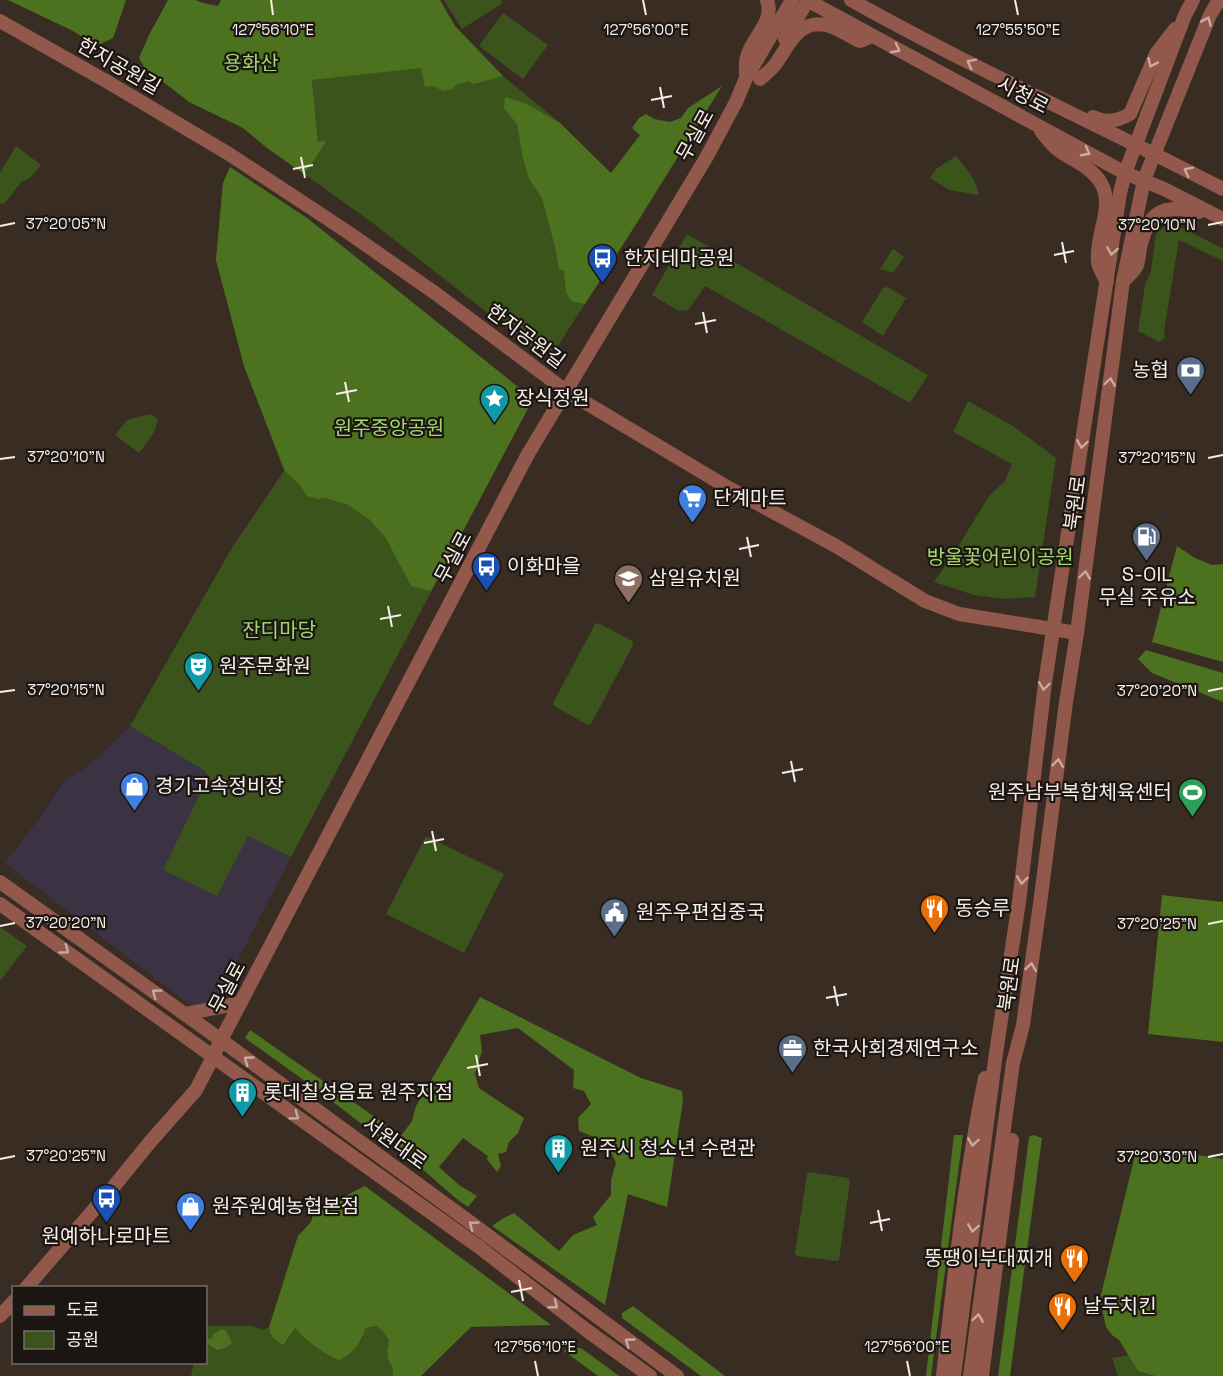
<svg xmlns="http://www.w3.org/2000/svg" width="1223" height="1376" font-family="'Space Grotesk','Noto Sans KR',sans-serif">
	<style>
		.industrial { fill: #3b3343 }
		.green { fill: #3a541c }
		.forest { fill: #4c721f }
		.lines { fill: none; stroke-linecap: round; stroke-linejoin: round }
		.minor { stroke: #92584b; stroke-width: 14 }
		.oneway { stroke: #c9aaa1 }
		.ticks { fill: none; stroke: #f6ede8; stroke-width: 2 }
		.labels { text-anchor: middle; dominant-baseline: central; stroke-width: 4.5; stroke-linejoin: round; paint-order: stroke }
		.park-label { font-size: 20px; fill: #a2d76b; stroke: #1b1612 }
		.street-label { font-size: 20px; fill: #f6ede8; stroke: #1b1612 }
		.poi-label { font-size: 20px; fill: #f6ede8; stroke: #1b1612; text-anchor: start }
		.ticks-label { font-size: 15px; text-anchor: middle; fill: #f6ede8; stroke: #1b1612; stroke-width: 4.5; stroke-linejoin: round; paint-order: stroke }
	</style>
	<rect width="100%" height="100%" fill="#382c23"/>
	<polygon class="industrial" points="130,726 205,771 208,777 164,870 248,836 291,857 216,1003 194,1008 5,863 41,816 63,782 92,763"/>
	<g class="green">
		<polygon points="444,0 501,0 503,3 462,29"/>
		<polygon points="503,13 548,45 523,79 479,46"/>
		<polygon points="421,67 457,77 503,76 560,123 645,210 554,352 540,354 374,224 304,174 315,159 325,142 318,142 312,80"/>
		<path d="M16,146L41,165C36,171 30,181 22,181L5,203L1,204L0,203V173Z"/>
		<path d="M956,156C966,168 976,179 979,195L949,190L930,178L936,169Z"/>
		<polygon points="230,167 307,218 533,399 291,857 248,836 217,896 163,870 208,777 205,771 130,726 233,546 284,471 244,366 216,260 223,183"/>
		<polygon points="1170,225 1185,229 1223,249 1223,261 1179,240 1164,331 1165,338 1159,342 1138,331 1145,285 1151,271 1156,234 1162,228"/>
		<polygon points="687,234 928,375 910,403 705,286 688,310 679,311 652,295"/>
		<polygon points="892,250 895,250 904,257 893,273 880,269"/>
		<polygon points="886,286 906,298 883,336 862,322 883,288 885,288"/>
		<polygon points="968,401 1013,426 1056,458 1035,597 1004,599 974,595 934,582 959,545 989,496 1005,481 1012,464 953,432"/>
		<path d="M150,414L158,419C156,433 147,442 139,453L115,435L127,420Z"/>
		<polygon points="598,623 633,641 633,645 591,724 588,725 554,706 553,703 595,624"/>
		<polygon points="426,836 504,874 464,953 386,914"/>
		<polygon points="0,927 27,946 0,981"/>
		<polygon points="809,1172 848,1178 850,1181 839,1260 836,1261 797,1256 795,1253 807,1174"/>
		<polygon points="208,1326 253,1326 263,1330 269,1327 269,1331 295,1327 331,1357 361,1341 366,1328 377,1326 384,1333 389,1341 387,1351 388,1360 392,1365 393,1376 191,1376 194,1363 206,1362 206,1328"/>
		<polygon points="1129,1355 1138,1371 1155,1376 1118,1376 1112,1358"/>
	</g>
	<g class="forest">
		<polygon points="8,0 126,0 113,38 96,46 73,31"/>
		<polygon points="168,0 195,0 203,3 218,6 221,0 440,0 455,26 503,76 474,84 468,81 456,85 452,89 443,91 433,86 425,87 421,68 312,80 318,142 326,141 315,159 304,174 267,148 243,128 189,102 144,67 139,58 149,35"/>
		<polygon points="722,86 638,221 585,304 571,301 566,292 564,271 559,269 555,247 542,198 529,179 523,158 517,124 504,108 505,97 525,103 560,123 611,173 640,135 632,128 639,118 646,114 654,119 670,122 681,118 688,108"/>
		<polygon points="230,167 307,218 533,399 431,591 411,586 386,538 369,519 348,505 326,498 318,499 307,496 299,484 285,471 244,366 216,260 223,183"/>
		<polygon points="1177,546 1195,558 1212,565 1223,564 1223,662 1152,642"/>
		<polygon points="1146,650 1223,673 1223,702 1152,673 1138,659"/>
		<polygon points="1162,895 1223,902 1223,1042 1148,1034"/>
		<path d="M480,997L641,1078L682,1091L683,1100L667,1207L628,1194L605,1305L492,1226L502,1219L514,1213L559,1251L573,1235L597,1225L593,1217L611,1195V1180L616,1163L606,1142L579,1131L578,1118L591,1104L584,1091L573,1088L574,1070L518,1028L480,1035L482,1051L475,1074L479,1088L524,1118L518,1133L509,1142L506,1152L498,1154L501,1166L497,1172L486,1158L489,1157L463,1138L439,1167L459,1185L477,1196L468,1207C441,1189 421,1163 392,1148L412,1121L416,1106Z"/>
		<polygon points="250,1030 395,1131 386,1143 323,1094 245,1038"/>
		<polygon points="954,1135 963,1135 931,1376 926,1376"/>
		<polygon points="1033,1135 1042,1138 1010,1376 998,1376 1029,1137"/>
		<polygon points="1136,1151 1197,1155 1223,1159 1223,1376 1155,1376 1138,1371 1119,1340 1112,1335 1106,1327 1100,1299"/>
		<path d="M365,1186L551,1325L471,1327L421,1376H393L392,1366L388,1360L387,1351L389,1341L384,1333L377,1326L366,1328C360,1344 355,1352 339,1360C324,1354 305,1340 295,1328L283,1345C277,1341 269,1336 269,1327L298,1236L311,1222L313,1215L326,1208L327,1205Z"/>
		<polygon points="633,1306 725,1376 701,1376 622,1318 622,1313"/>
		<polygon points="222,1329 226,1331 232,1343 225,1348 217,1350 208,1344 206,1339 213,1338 213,1334"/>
		<polygon points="571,1348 581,1348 619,1376 598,1376 564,1351"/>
	</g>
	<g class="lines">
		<g class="minor">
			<polyline points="807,0 1125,173 1164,189 1223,219"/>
			<path d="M851,0C972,68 1100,125 1223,189"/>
			<polyline points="0,21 106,81 229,154 346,231 435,293 566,391 727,487 836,546 925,601 959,614 1077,633"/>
			<polyline points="785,39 808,0"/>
			<path d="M746,76C746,70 745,62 747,57C752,37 775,22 767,0"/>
			<path d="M760,79C764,75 770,71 774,66C788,48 797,19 826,25C837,27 849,36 860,41L872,36"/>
			<path d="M1093,117C1106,124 1118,121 1130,114L1156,54L1175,29"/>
			<path d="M1041,131C1046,137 1051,144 1057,149C1071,160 1091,166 1101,183C1115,207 1095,235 1098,261C1098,268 1104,276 1107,282"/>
			<path d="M1123,281C1127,277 1134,272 1136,267C1139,262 1139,254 1140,248C1149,211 1161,204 1199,212"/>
			<polyline points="0,882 221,1040 471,1223 677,1376"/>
			<polyline points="0,904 479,1247 589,1332 650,1376"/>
			<polyline points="185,1014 240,1003"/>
			<polyline points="26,1288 115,1185 150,1142 196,1090 213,1057 221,1040 528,454 706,158 736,102 746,78 792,0"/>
			<polyline points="0,1316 14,1301"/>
			<path d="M943,1376C954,1276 965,1176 985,1078"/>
			<polyline points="954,1376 996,1053 1019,902 1045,683 1120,193 1125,173 1185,15 1193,0"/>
			<polyline points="970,1376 1013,1063 1023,1025 1040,904 1066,702 1077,633 1123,281 1144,180 1210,15 1219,0"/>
			<polyline points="982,1376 1012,1140"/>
		</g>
	</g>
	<defs><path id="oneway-chevron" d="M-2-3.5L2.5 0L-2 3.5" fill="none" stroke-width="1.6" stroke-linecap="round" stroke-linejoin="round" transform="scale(1.5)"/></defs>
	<g class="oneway">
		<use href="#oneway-chevron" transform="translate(1207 21) rotate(-66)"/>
		<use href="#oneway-chevron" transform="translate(896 49) rotate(28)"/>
		<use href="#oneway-chevron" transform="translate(971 63) rotate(-153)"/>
		<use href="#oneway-chevron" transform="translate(1152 63) rotate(114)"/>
		<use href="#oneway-chevron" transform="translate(1086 152) rotate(28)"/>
		<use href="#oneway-chevron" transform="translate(1188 171) rotate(-153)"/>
		<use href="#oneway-chevron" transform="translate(1112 251) rotate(99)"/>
		<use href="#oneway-chevron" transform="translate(1110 382) rotate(-82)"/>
		<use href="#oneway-chevron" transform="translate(1082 444) rotate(99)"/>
		<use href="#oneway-chevron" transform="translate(1085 575) rotate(-82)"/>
		<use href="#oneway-chevron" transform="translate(1044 686) rotate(97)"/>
		<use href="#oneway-chevron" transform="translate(1058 763) rotate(-83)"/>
		<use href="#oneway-chevron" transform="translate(1022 880) rotate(97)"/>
		<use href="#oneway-chevron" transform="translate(65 950) rotate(36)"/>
		<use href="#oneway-chevron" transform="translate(1031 967) rotate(-82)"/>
		<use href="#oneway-chevron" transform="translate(156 993) rotate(-144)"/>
		<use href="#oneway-chevron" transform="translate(248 1060) rotate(-144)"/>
		<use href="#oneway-chevron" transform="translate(295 1116) rotate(36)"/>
		<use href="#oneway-chevron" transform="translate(973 1142) rotate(98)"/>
		<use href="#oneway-chevron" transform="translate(473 1225) rotate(-143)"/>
		<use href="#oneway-chevron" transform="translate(973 1228) rotate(98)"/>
		<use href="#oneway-chevron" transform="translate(554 1305) rotate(38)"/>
		<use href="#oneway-chevron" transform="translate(978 1318) rotate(-82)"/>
		<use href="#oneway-chevron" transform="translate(629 1342) rotate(-144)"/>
	</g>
	<path class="ticks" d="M271,0L273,15M643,0L646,15M1015,0L1018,15M660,87L664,108M651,100L672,96M301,157L305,178M293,169L313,165M1208,225L1223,222M0,226L15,223M1062,242L1066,263M1054,255L1074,251M703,312L707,333M695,324L716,320M345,382L349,402M336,394L357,390M1208,458L1223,455M0,459L15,457M747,537L751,557M739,549L759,545M388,606L392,627M380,619L401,615M1208,691L1223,688M0,692L15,690M791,761L795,782M782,773L803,769M432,831L436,851M424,843L444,839M1208,924L1223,921M0,926L15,923M834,986L838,1006M826,998L847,994M476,1055L480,1076M467,1068L488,1064M1208,1157L1223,1154M0,1159L15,1156M878,1210L882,1231M870,1223L890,1219M519,1280L523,1301M511,1292L532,1288M535,1361L538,1376M907,1361L910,1376"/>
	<defs>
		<symbol id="bus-pin" viewBox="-11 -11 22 30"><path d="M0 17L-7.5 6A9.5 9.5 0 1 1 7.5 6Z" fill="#1a4fb4" stroke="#1b1612"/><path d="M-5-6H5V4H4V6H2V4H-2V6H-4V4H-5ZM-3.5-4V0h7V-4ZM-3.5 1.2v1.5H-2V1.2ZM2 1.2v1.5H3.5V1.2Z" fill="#fff"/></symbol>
		<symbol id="bank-pin" viewBox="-11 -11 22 30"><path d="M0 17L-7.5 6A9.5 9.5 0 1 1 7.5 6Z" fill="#5c6f8a" stroke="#1b1612"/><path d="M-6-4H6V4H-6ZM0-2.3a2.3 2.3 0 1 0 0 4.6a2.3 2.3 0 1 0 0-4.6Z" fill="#fff"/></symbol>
		<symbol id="sight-pin" viewBox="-11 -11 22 30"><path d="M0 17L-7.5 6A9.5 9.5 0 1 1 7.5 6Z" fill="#0f9aa8" stroke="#1b1612"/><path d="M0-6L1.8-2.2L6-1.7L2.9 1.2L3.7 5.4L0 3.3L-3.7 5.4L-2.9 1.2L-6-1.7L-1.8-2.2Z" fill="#fff"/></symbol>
		<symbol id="supermarket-pin" viewBox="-11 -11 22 30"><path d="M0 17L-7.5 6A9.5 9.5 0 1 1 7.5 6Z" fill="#3f7fe0" stroke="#1b1612"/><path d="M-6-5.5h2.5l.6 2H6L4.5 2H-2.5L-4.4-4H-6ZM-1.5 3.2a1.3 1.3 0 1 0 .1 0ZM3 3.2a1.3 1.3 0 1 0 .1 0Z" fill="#fff"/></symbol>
		<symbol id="fuel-pin" viewBox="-11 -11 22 30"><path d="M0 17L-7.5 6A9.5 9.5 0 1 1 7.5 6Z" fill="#5c6f8a" stroke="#1b1612"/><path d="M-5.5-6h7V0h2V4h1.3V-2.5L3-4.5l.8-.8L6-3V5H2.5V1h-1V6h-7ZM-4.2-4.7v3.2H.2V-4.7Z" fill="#fff"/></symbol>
		<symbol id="school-pin" viewBox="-11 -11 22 30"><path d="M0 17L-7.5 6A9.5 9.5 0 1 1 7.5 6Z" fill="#8d6e63" stroke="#1b1612"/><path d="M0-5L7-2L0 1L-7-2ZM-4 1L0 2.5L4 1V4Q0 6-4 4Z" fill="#fff"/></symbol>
		<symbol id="theatre-pin" viewBox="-11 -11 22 30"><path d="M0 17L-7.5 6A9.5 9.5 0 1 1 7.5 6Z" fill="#0f9aa8" stroke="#1b1612"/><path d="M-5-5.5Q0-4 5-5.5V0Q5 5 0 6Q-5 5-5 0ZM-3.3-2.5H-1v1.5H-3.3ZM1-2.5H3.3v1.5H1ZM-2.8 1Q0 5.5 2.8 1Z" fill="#fff"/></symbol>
		<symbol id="shop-pin" viewBox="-11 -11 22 30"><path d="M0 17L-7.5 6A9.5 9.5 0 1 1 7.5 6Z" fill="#3f7fe0" stroke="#1b1612"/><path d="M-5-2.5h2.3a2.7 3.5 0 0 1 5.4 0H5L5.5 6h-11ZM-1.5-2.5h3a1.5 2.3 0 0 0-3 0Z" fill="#fff"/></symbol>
		<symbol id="stadium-pin" viewBox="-11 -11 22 30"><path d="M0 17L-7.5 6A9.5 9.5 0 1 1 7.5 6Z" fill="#2e9e5b" stroke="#1b1612"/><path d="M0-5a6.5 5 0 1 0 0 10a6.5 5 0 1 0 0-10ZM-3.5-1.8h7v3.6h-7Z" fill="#fff"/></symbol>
		<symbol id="restaurant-pin" viewBox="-11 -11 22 30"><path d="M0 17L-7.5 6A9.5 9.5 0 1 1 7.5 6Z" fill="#e8710a" stroke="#1b1612"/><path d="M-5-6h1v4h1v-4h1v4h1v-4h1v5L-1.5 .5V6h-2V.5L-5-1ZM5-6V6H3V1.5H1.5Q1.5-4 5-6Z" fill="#fff"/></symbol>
		<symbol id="civic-pin" viewBox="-11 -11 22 30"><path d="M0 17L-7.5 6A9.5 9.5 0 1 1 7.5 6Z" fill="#5c6f8a" stroke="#1b1612"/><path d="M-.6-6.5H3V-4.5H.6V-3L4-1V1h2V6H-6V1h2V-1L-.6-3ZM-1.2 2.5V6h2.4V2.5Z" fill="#fff"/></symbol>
		<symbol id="office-pin" viewBox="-11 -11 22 30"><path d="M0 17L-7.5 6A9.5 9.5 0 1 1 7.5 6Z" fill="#5c6f8a" stroke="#1b1612"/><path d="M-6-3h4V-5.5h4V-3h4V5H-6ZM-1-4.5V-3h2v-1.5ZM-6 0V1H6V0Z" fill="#fff"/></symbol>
		<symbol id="building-pin" viewBox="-11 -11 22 30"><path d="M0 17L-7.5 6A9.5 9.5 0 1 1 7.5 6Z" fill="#0f9aa8" stroke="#1b1612"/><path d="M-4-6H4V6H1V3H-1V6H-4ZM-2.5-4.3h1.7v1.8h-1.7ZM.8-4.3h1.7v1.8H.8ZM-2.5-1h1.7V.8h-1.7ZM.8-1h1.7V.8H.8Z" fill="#fff"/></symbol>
	</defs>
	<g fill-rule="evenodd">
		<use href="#bus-pin" x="586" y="242" width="33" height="45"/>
		<use href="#bank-pin" x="1174" y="354" width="33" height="45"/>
		<use href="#sight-pin" x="478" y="382" width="33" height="45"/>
		<use href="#supermarket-pin" x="676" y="482" width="33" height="45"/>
		<use href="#fuel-pin" x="1130" y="520" width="33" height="45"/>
		<use href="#bus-pin" x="470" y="550" width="33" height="45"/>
		<use href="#school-pin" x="612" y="562" width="33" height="45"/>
		<use href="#theatre-pin" x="182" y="650" width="33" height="45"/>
		<use href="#shop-pin" x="118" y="770" width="33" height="45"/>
		<use href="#stadium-pin" x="1176" y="776" width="33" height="45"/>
		<use href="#restaurant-pin" x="918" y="892" width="33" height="45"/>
		<use href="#civic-pin" x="598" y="896" width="33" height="45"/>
		<use href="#office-pin" x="776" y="1032" width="33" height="45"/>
		<use href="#building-pin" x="226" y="1076" width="33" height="45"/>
		<use href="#building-pin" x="542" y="1132" width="33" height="45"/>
		<use href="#bus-pin" x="90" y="1182" width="33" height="45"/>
		<use href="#shop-pin" x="174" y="1190" width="33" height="45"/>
		<use href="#restaurant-pin" x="1058" y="1242" width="33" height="45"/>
		<use href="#restaurant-pin" x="1046" y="1290" width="33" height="45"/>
	</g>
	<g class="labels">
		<g class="park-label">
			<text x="251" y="63">용화산</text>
			<text x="389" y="428">원주중앙공원</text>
			<text x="1000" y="557">방울꽃어린이공원</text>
			<text x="279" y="630">잔디마당</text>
		</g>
		<g class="street-label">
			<text transform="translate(119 66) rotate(30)">한지공원길</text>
			<text transform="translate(1023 95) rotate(28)">시청로</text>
			<text transform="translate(695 135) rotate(-61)">무실로</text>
			<text transform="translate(526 336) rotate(37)">한지공원길</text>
			<text transform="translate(1075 503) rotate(-82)">북원로</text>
			<text transform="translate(453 557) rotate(-62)">무실로</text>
			<text transform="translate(1009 984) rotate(-82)">북원로</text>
			<text transform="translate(227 987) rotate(-62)">무실로</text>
			<text transform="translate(395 1143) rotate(36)">서원대로</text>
		</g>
		<g class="poi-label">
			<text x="624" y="258">한지테마공원</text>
			<text x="1169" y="370" text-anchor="end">농협</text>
			<text x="516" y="398">장식정원</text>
			<text x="713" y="498">단계마트</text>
			<text x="507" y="566">이화마을</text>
			<text x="1147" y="574" text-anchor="middle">S-OIL<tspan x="1147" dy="23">무실 주유소</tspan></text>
			<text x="649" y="578">삼일유치원</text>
			<text x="219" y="666">원주문화원</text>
			<text x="155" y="786">경기고속정비장</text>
			<text x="1172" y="792" text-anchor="end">원주남부복합체육센터</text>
			<text x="955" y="908">동승루</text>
			<text x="636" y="912">원주우편집중국</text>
			<text x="813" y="1048">한국사회경제연구소</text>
			<text x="264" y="1092">롯데칠성음료 원주지점</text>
			<text x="580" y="1148">원주시 청소년 수련관</text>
			<text x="212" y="1206">원주원예농협본점</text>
			<text x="106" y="1236" text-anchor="middle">원예하나로마트</text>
			<text x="1053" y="1258" text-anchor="end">뚱땡이부대찌개</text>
			<text x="1083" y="1306">날두치킨</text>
		</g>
	</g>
	<g class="ticks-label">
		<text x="273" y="35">127°56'10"E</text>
		<text x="646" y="35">127°56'00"E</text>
		<text x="1018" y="35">127°55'50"E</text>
		<text x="66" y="229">37°20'05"N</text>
		<text x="1157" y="230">37°20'10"N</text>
		<text x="66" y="462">37°20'10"N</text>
		<text x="1157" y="463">37°20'15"N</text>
		<text x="66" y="695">37°20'15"N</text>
		<text x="1157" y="696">37°20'20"N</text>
		<text x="66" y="928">37°20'20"N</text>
		<text x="1157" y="929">37°20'25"N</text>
		<text x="66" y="1161">37°20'25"N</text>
		<text x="1157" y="1162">37°20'30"N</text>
		<text x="535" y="1352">127°56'10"E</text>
		<text x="907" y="1352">127°56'00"E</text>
	</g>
	<rect x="12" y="1286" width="195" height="78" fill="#1b1612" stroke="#736c68" stroke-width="1.5"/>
	<rect x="24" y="1306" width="30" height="9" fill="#92584b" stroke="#736c68" stroke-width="1.5"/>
	<text x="66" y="1316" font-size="18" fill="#f6ede8">도로</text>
	<rect x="24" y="1331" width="30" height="18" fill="#3a541c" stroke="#736c68" stroke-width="1.5"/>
	<text x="66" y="1346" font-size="18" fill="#f6ede8">공원</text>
</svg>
